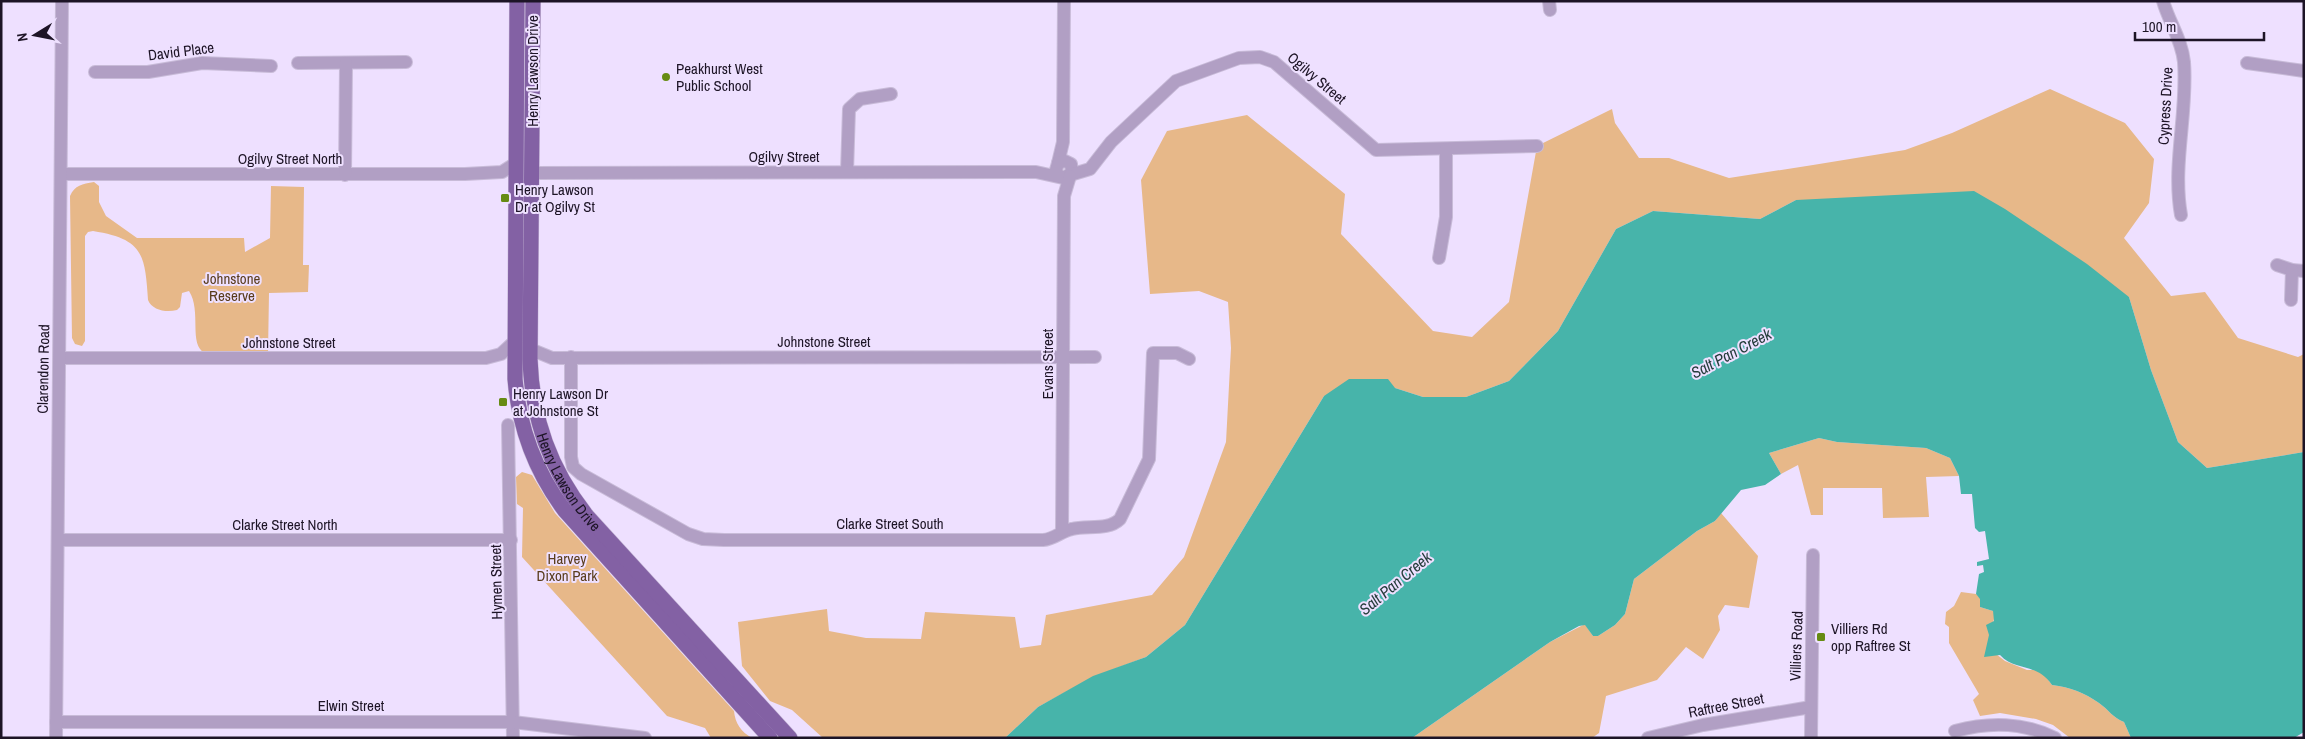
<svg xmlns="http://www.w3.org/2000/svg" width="2305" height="739" font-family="'Archivo Narrow',sans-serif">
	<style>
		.green { fill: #e7b889 }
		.water { fill: #47b4aa }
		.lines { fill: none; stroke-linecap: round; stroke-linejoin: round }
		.minor-casing { stroke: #c8bbd8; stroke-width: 14 }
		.major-casing { stroke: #c8bbd8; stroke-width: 16 }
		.minor { stroke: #b19fc4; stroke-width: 12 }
		.major { stroke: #8361a4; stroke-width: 15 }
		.poi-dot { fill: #668b13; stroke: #eee0ff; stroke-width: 2 }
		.labels { text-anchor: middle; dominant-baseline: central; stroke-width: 4; stroke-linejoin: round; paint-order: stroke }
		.street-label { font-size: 15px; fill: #1d1426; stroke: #eee0ff }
		.poi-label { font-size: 15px; fill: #1d1426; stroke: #eee0ff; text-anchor: start }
		.park-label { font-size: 15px; fill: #593c1c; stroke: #eee0ff }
		.water-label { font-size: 16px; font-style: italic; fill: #253d3b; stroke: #eee0ff }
	</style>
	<rect width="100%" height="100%" fill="#eee0ff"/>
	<g class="green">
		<polygon points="2050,89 2125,123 2154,159 2149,203 2124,238 2171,296 2205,292 2238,338 2298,357 2304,354 2304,452 2207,468 2178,442 2151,370 2129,297 1796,200 1760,219 1653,211 1616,229 1558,331 1509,381 1466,397 1423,397 1395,388 1324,396 1185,625 1146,657 1093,677 1038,707 1005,738 823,738 792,710 770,701 742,666 738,622 827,609 829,631 866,638 921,639 925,612 1015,617 1020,648 1041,645 1046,615 1152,595 1184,557 1226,442 1231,348 1228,302 1199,291 1150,294 1141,180 1167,131 1247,115 1345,194 1341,234 1433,331 1472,337 1509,302 1537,146 1612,109 1615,123 1639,158 1669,158 1729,178 1813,165 1905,150 1952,133"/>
		<path d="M94,182L99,186V202L106,216L137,238H244L245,252L270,238L271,186L304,187L303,265H309L308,292L269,293L268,353H205C188,345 202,311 189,291L182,293L180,307L177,310C166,313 152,310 148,300C145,254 143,239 93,231L88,232L85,236V341L82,346L75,344L72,338L70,196C75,185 82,184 94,182Z"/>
		<polygon points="1819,438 1837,442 1926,448 1950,458 1959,476 1926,477 1929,517 1883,518 1882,488 1823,488 1823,515 1811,515 1798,465 1781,474 1769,453"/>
		<path d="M522,472L532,475L555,513L734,711C735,723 741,732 752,738H711L705,728L667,716L522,557L523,508L517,504L516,477Z"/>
		<polygon points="1721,513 1758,556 1749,608 1725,605 1718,616 1720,630 1703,659 1686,647 1657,680 1606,696 1599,733 1592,738 1412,738 1550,642 1585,624 1593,636 1598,636 1615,625 1625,614 1634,579 1697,531 1715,521"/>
		<path d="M1961,592L1976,594L1980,598V607L1993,611L1995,615L1987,647L2005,661L2027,670H2036L2044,674L2052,685C2070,687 2085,693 2099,703C2109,710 2113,718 2124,722L2131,738H2070L2053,725L2036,719L2000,713L1980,716L1973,700L1979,694L1949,643V627L1945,624L1946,612L1954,606Z"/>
	</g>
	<path class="water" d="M1974,191L2005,209L2087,264L2129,297L2151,370L2178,442L2207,468L2304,452V732L2294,738H2131L2124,722C2113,718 2109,710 2099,703C2085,693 2070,687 2052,685C2036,662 2016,672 2000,655L1984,657L1989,635L1986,625L1994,621L1993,611L1980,607V599L1976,594L1979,574L1984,572L1983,565L1977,566V562L1989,559L1985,531L1979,532L1975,528L1972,494H1961L1959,476L1950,458L1926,448L1837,442L1819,438L1769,453L1781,474L1765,485L1741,490L1715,521L1697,531L1634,579L1625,614L1615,625L1598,636H1593L1585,625L1579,626L1550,642L1412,738H1005L1038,707L1093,676L1146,657L1185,625L1324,396L1349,379H1388L1395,388L1423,397H1466L1509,381L1558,331L1616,229L1653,211L1760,219L1796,200Z"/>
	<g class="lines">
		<defs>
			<g id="minor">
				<polyline points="1549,1 1550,10"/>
				<path d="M2163,1C2169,22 2182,40 2184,62C2188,113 2172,164 2181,215"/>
				<polyline points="298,63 406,62"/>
				<polyline points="2247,63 2304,71"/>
				<polyline points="95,72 148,72 202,63 271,66"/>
				<polyline points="1058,163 1063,142 1064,1"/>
				<polyline points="847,172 849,109 860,99 891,94"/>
				<polyline points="531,173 1036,172 1063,178 1072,173 1071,164 1065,161 1058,163 1056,170 1058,175"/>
				<polyline points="61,174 465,174 502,172 516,163"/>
				<polyline points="345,175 346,63"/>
				<polyline points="1070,175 1090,169 1111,142 1176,81 1239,58 1260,57 1274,62 1376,150 1537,146"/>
				<polyline points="1439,258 1446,217 1446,149"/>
				<polyline points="2277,265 2292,270 2304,271"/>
				<polyline points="2291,300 2292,270"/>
				<polyline points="530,349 552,358 1095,357"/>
				<path d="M571,357V457L573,467L581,474L688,534L703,539L724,540H1043C1055,539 1061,531 1072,529C1087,525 1108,531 1120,519L1149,459L1153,353H1177L1189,359"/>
				<polyline points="60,358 486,358 501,354 514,342"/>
				<polyline points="508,425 513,738"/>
				<polyline points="1062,531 1064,196 1070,176"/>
				<polyline points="58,540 511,540"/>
				<polyline points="56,722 513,722 645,738"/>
				<path d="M1955,731C1988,722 2024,722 2055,738"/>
				<polyline points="56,738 62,1"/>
				<polyline points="1648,738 1703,725 1811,707"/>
				<polyline points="1811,738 1813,555"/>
			</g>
			<g id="major">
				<path d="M517,1L515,379C519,428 535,471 565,511L770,738"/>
				<path id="s1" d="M533,1L530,359C532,419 550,469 587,516L790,738"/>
			</g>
		</defs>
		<use href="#minor" class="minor-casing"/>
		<use href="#major" class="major-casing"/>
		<use href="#minor" class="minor"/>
		<use href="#major" class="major"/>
	</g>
	<g class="poi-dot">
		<circle cx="666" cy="77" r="5"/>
		<rect x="500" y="193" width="10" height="10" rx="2.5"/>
		<rect x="498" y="397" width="10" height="10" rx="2.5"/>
		<rect x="1816" y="632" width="10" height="10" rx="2.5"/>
	</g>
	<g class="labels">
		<g class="street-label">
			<text transform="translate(181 51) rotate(-7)">David Place</text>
			<text transform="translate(532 71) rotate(-90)">Henry Lawson Drive</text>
			<text transform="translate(1317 78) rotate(40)">Ogilvy Street</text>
			<text transform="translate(2165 106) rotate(-87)">Cypress Drive</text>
			<text x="784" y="156">Ogilvy Street</text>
			<text x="290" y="158">Ogilvy Street North</text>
			<text x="824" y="341">Johnstone Street</text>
			<text x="289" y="342">Johnstone Street</text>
			<text transform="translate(1047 364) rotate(-90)">Evans Street</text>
			<text transform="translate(43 369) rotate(-89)">Clarendon Road</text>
			<text stroke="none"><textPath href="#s1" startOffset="489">Henry Lawson Drive</textPath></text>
			<text x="890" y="523">Clarke Street South</text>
			<text x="285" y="524">Clarke Street North</text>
			<text transform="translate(496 582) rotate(-91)">Hymen Street</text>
			<text transform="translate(1796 646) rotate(-88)">Villiers Road</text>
			<text x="351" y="705">Elwin Street</text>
			<text transform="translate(1726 705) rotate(-11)">Raftree Street</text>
		</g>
		<g class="poi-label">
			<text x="676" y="68">Peakhurst West<tspan x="676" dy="17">Public School</tspan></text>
			<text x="515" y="189">Henry Lawson<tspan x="515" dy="17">Dr at Ogilvy St</tspan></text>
			<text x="513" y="393">Henry Lawson Dr<tspan x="513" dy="17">at Johnstone St</tspan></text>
			<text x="1831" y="628">Villiers Rd<tspan x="1831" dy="17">opp Raftree St</tspan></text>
		</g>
		<g class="park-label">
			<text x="232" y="278">Johnstone<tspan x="232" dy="17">Reserve</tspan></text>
			<text x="567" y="558">Harvey<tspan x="567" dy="17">Dixon Park</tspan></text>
		</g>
		<g class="water-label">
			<text transform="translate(1731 353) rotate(-28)">Salt Pan Creek</text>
			<text transform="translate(1395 583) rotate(-40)">Salt Pan Creek</text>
		</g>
	</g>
	<rect width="2305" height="739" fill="none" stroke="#1d1426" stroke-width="5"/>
	<g transform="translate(35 35) rotate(260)" stroke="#eee0ff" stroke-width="4" paint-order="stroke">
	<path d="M0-4L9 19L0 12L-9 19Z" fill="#1d1426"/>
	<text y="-8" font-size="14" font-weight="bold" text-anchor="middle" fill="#1d1426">N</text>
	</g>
	<path d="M2135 32v8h129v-8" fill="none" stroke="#1d1426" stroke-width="2.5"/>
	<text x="2142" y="32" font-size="15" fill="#1d1426" stroke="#eee0ff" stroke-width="4" paint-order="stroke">100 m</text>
</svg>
